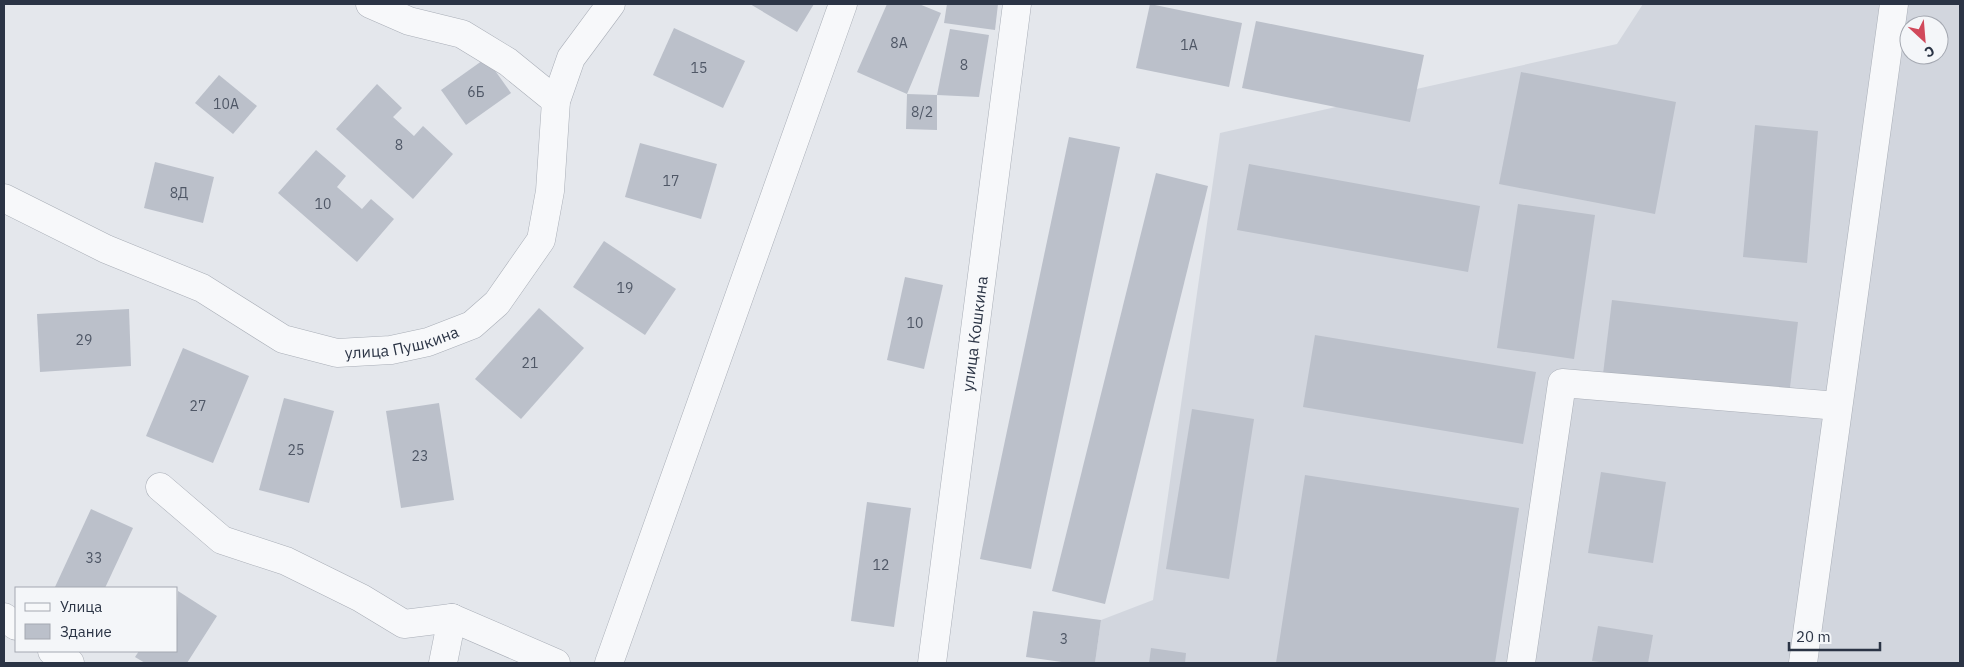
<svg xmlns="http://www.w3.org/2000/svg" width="1964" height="667" font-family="'IBM Plex Sans',sans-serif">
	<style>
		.built { fill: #d2d6de; fill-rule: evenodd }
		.building { fill: #bbc0ca }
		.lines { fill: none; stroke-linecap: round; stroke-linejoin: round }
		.minor-casing { stroke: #a9aeb7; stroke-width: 29 }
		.minor { stroke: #f7f8fa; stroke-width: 28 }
		.labels { text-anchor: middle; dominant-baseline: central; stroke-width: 4; stroke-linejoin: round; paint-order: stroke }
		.number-label { font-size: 14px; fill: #4f5766 }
		.street-label { font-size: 16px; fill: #2b3445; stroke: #f4f6f9 }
	</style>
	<rect width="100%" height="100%" fill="#e4e7ec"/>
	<path class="built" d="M1643,4H1960V663H1095L1101,620L1153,600L1220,133L1617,44ZM1909,25H1939V55H1909Z"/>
	<g class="building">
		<polygon points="750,4 814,4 797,32"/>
		<polygon points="887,4 919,4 941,13 907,94 937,95 937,130 906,129 907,94 857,72"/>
		<polygon points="947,4 998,4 995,30 944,23"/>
		<polygon points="1150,4 1242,23 1229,87 1136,68"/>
		<polygon points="1256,21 1424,55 1410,122 1242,88"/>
		<polygon points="674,28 745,61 723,108 653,75"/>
		<polygon points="950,29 989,35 979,97 937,95"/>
		<polygon points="486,58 511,93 466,125 441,90"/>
		<polygon points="1521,72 1676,102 1655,214 1499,184"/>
		<polygon points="219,75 257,106 233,134 195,103"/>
		<polygon points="377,84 402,108 393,117 414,136 423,126 453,154 413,199 336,129"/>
		<polygon points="1755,125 1818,131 1807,263 1743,257"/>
		<polygon points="1069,137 1120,147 1031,569 980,559"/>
		<polygon points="640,143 717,164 701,219 625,197"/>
		<polygon points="316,150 346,176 337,187 362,209 371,199 394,219 357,262 278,193"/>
		<polygon points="155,162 214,177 203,223 144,208"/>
		<polygon points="1249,164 1480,206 1468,272 1237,230"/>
		<polygon points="1156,173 1208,186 1105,604 1052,591"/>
		<polygon points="1518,204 1595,215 1574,359 1497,348"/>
		<polygon points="604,241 676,289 645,335 573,287"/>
		<polygon points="905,277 943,285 924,369 887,360"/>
		<polygon points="1612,300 1798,322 1789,395 1603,374"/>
		<polygon points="539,308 584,348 521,419 475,379"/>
		<polygon points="129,309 131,366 40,372 37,314"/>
		<polygon points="1315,335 1536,372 1523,444 1303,407"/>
		<polygon points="183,348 249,376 213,463 146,436"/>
		<polygon points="284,398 334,411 309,503 259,490"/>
		<polygon points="439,403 454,500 401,508 386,411"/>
		<polygon points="1192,409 1254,419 1229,579 1166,569"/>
		<polygon points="1601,472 1666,482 1653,563 1588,553"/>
		<polygon points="1305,475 1519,508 1495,663 1276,663"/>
		<polygon points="867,502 911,508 894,627 851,621"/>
		<polygon points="91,509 133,528 105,588 57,588 55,587"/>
		<polygon points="178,591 217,616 187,663 145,663 135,657 139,651 176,651"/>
		<polygon points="1033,611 1101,620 1095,663 1069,663 1026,657"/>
		<polygon points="1598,626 1653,635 1648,663 1607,663 1592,661"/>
		<polygon points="1151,648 1186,653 1185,663 1149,663"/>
	</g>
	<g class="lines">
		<defs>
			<g id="minor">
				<polyline points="370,4 409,21 462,34 508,62 556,101"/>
				<path id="s1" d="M4,198L106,249L202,288L283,339L337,353L391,350L428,342L472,325L497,303L541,240L550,191L556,101L571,58L611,4"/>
				<polyline points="160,487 222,540 286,561 361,598 404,624 452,618 556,663"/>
				<polyline points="4,617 16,626"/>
				<polyline points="52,651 70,663"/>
				<polyline points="443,663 452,618"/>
				<polyline points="609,663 843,4"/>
				<path id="s2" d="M932,663L1017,4"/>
				<polyline points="1521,663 1562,383 1838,406"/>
				<polyline points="1803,663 1894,4"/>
			</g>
		</defs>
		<use href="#minor" class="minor-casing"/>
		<use href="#minor" class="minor"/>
	</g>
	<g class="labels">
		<g class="number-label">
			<text x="899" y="43">8А</text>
			<text x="1189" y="45">1А</text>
			<text x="964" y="65">8</text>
			<text x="699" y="68">15</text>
			<text x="476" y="92">6Б</text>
			<text x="226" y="104">10А</text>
			<text x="922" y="112">8/2</text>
			<text x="399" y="145">8</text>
			<text x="671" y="181">17</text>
			<text x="179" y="193">8Д</text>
			<text x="323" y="204">10</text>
			<text x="625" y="288">19</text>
			<text x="915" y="323">10</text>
			<text x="84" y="340">29</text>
			<text x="530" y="363">21</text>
			<text x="198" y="406">27</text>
			<text x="296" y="450">25</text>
			<text x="420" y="456">23</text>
			<text x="94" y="558">33</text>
			<text x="881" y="565">12</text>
			<text x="1064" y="639">3</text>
		</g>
		<g class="street-label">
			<text stroke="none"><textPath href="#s2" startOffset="332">улица Кошкина</textPath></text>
			<text stroke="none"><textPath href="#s1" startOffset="435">улица Пушкина</textPath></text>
		</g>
	</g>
	<rect width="1964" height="667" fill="none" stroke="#2b3445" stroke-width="10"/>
	<rect x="15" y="587" width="162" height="65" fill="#f4f6f9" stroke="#a4a8b1"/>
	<rect x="25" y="603" width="25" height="8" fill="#f7f8fa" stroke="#a4a8b1"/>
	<text x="60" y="612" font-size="15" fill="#2b3445">Улица</text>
	<rect x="25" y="624" width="25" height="15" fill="#bbc0ca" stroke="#a4a8b1"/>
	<text x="60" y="637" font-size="15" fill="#2b3445">Здание</text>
	<g transform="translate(1924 40) rotate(154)"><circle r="24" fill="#f4f6f9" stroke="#a4a8b1"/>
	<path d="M0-4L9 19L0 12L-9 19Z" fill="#d1495b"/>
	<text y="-8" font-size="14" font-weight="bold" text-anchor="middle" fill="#2b3445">С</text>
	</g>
	<path d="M1789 642v8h91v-8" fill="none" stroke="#2b3445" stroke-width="2.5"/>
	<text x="1796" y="642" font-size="15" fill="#2b3445" stroke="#f4f6f9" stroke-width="4" paint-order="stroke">20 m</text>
</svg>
